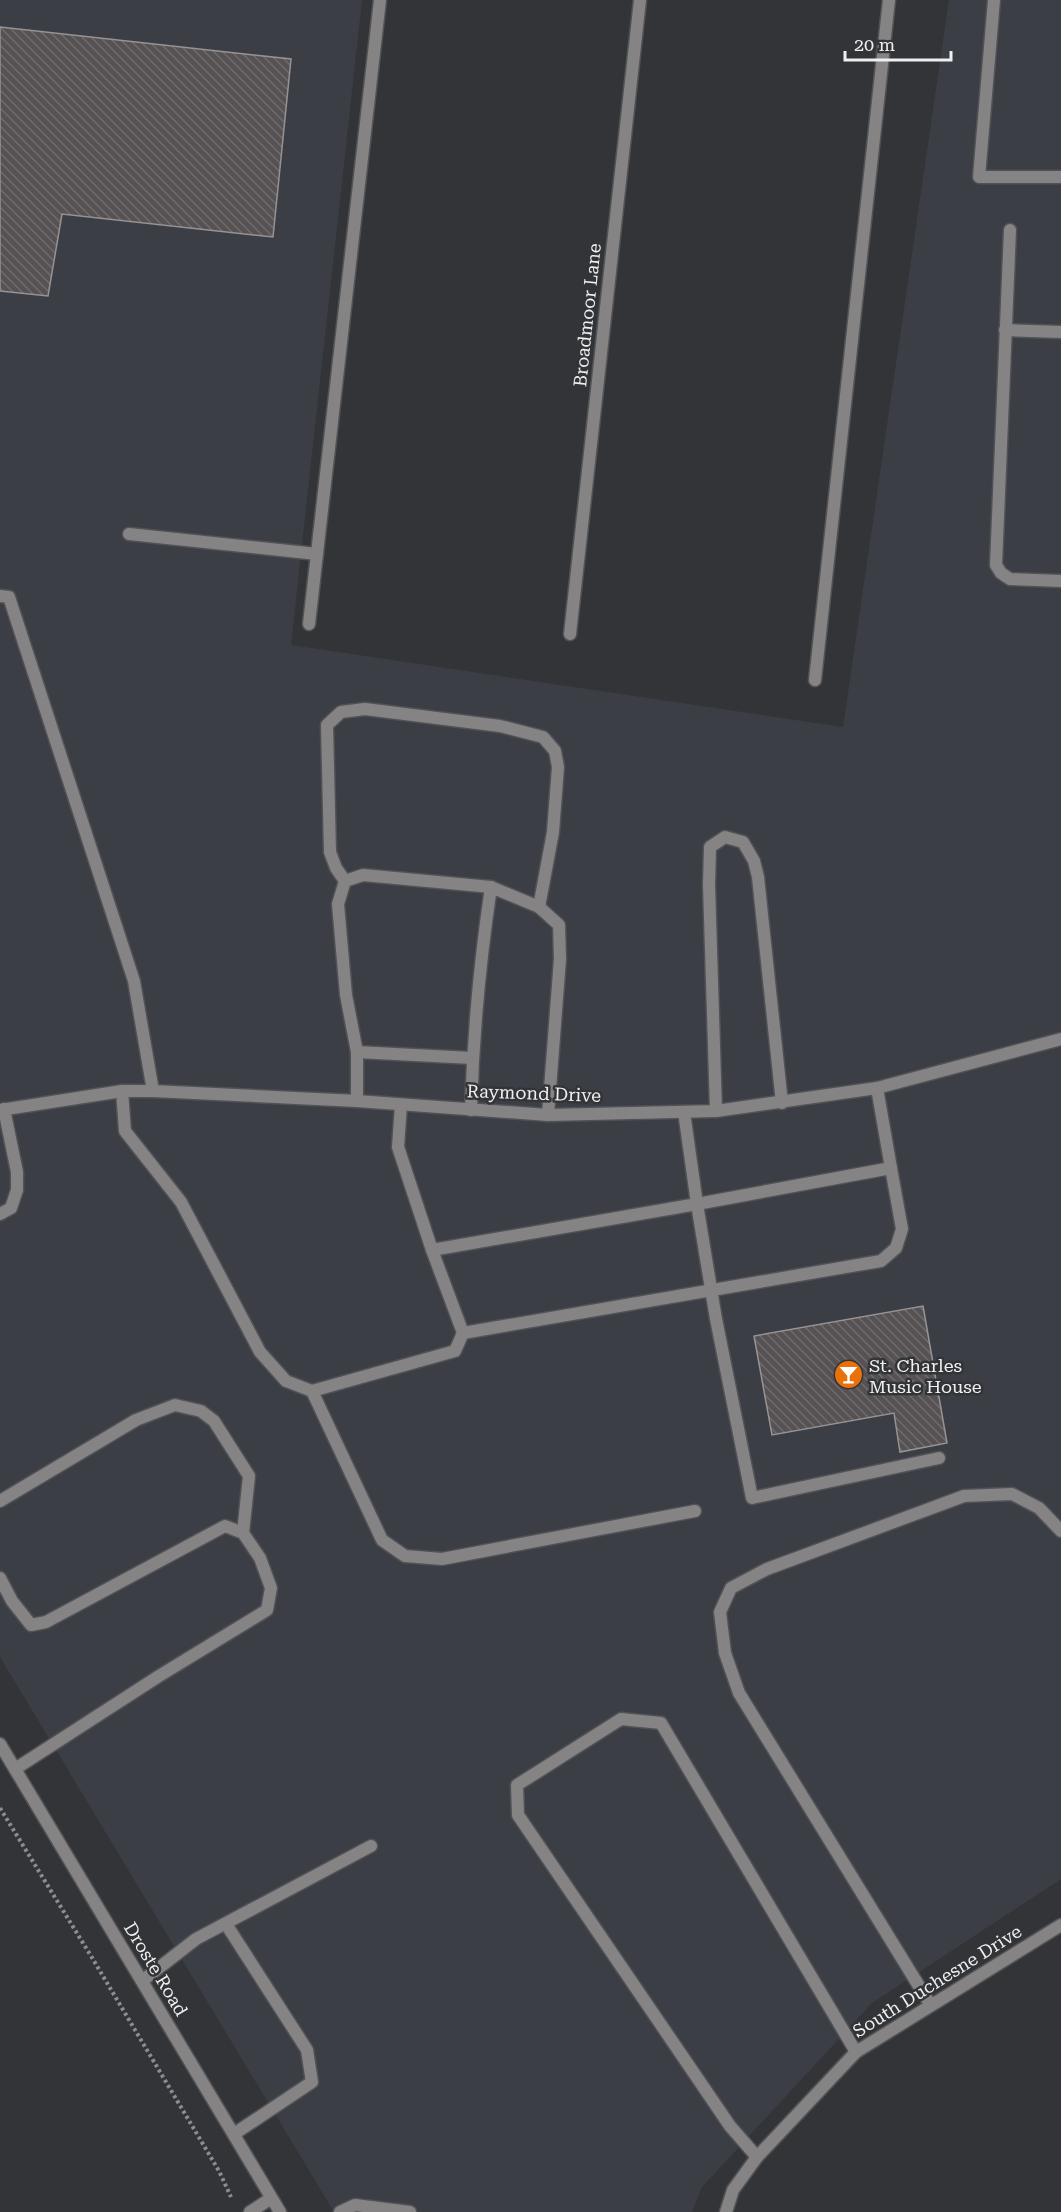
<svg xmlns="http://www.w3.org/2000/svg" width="1061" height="2212" font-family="'Roboto Serif',serif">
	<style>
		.built { fill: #3c3e46 }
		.building { fill: url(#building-back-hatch); stroke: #979395; stroke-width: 1.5 }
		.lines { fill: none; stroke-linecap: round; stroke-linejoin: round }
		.service-casing { stroke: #515255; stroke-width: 15 }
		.minor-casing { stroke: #515255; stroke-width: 15 }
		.tertiary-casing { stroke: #515255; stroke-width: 15 }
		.path { stroke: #8d8d90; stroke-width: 4; stroke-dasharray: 3 3; stroke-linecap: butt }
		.service { stroke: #858383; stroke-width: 12 }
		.minor { stroke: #858383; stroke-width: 12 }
		.tertiary { stroke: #858383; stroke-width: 12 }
		.labels { text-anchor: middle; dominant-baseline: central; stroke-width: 5; stroke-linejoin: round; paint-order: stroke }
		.street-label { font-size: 18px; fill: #efeff1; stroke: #333437 }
		.poi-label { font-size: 18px; fill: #efeff1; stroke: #333437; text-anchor: start }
	</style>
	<defs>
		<pattern id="building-back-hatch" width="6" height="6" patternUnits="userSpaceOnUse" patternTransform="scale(1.5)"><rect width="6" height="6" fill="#565254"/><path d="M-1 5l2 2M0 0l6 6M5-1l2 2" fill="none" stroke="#6f6b6d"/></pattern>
	</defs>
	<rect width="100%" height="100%" fill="#333437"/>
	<polygon class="built" points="0,0 362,0 291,645 843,727 949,0 1061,0 1061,1879 872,2003 702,2187 692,2212 334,2212 0,1657"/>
	<g class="building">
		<polygon points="0,27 291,59 273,237 62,214 48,296 0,291"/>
		<polygon points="923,1306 947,1443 900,1452 894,1413 772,1435 754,1336"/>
	</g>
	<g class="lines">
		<defs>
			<g id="service">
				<polyline points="994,0 979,177 1061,177"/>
				<polyline points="1010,230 996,565 1001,573 1010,579 1061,581"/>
				<polyline points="1005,330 1061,332"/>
				<polyline points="129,534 317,554"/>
				<polyline points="0,596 9,597 134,981 153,1091"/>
				<polyline points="309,624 380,0"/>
				<polyline points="815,680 889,0"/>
				<polyline points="345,881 336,868 330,852 327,725 341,712 365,709 500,726 543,737 555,751 558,767 553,832 539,907"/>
				<polyline points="357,1052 472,1058"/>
				<polyline points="877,1088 891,1168"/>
				<polyline points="122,1091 125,1131 181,1202 260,1352 286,1381 312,1391 455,1351 463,1333 432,1250 398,1147 401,1105"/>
				<polyline points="357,1101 357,1052 346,995 338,904 345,881 363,875 491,887 539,907 559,925 560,959 548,1115"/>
				<path d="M471,1110C473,1035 480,961 491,887"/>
				<polyline points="716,1111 709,885 710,847 725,837 743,842 754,861 758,877 782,1103"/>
				<polyline points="0,1214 11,1208 17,1190 17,1172 4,1109"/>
				<polyline points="432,1250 697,1204 684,1112"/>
				<polyline points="463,1333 881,1261 896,1248 902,1229 891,1168 697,1204 716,1319 752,1498 939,1458"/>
				<polyline points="312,1391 382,1540 405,1556 442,1559 695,1511"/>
				<polyline points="0,1501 136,1420 175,1405 201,1411 214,1421 249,1476 243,1533"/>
				<polyline points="0,1578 12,1601 31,1625 46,1622 225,1526 243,1533 260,1558 271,1588 267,1610 159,1676 15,1769"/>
				<polyline points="226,1924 307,2050 312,2082 234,2134"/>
				<polyline points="142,1981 196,1939 371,1846"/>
				<polyline points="930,2004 739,1693 725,1653 720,1612 731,1588 767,1569 964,1496 1012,1494 1039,1508 1061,1531"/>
				<polyline points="757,2157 730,2126 518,1815 517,1785 621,1719 661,1723 856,2052"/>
				<polyline points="340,2212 355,2205 410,2212"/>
			</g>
			<g id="minor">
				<polyline points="570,634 640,0"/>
				<polyline points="0,1110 122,1091 153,1091 357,1101 548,1115 716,1111 877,1088 1061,1039"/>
				<polyline points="250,2212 270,2199"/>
			</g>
			<g id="tertiary">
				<polyline points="0,1744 280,2212"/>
				<polyline points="726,2212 733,2190 757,2157 856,2052 1061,1925"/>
			</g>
		</defs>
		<use href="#service" class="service-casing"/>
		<use href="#minor" class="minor-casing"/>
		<use href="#tertiary" class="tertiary-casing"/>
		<polyline class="path" points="0,1808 91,1956 219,2171 231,2197"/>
		<use href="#service" class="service"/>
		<use href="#minor" class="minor"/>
		<use href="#tertiary" class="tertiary"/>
	</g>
	<defs>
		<symbol id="bar-disc" viewBox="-11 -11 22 22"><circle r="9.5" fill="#e8710a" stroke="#333437"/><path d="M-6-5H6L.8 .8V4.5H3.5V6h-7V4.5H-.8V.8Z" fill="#fff"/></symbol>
	</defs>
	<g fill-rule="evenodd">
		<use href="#bar-disc" x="832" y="1358" width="33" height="33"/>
	</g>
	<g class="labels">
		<g class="street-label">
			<text transform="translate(587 315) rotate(-84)">Broadmoor Lane</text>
			<text transform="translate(534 1093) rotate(2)">Raymond Drive</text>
			<text transform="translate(156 1969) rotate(59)">Droste Road</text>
			<text transform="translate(937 1981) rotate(-32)">South Duchesne Drive</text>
		</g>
		<g class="poi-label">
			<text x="869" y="1365">St. Charles<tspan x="869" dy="21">Music House</tspan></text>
		</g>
	</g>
	<path d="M845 51v9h106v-9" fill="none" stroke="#efeff1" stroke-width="3"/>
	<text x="854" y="51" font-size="18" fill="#efeff1" stroke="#333437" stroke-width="4.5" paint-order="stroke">20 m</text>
</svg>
